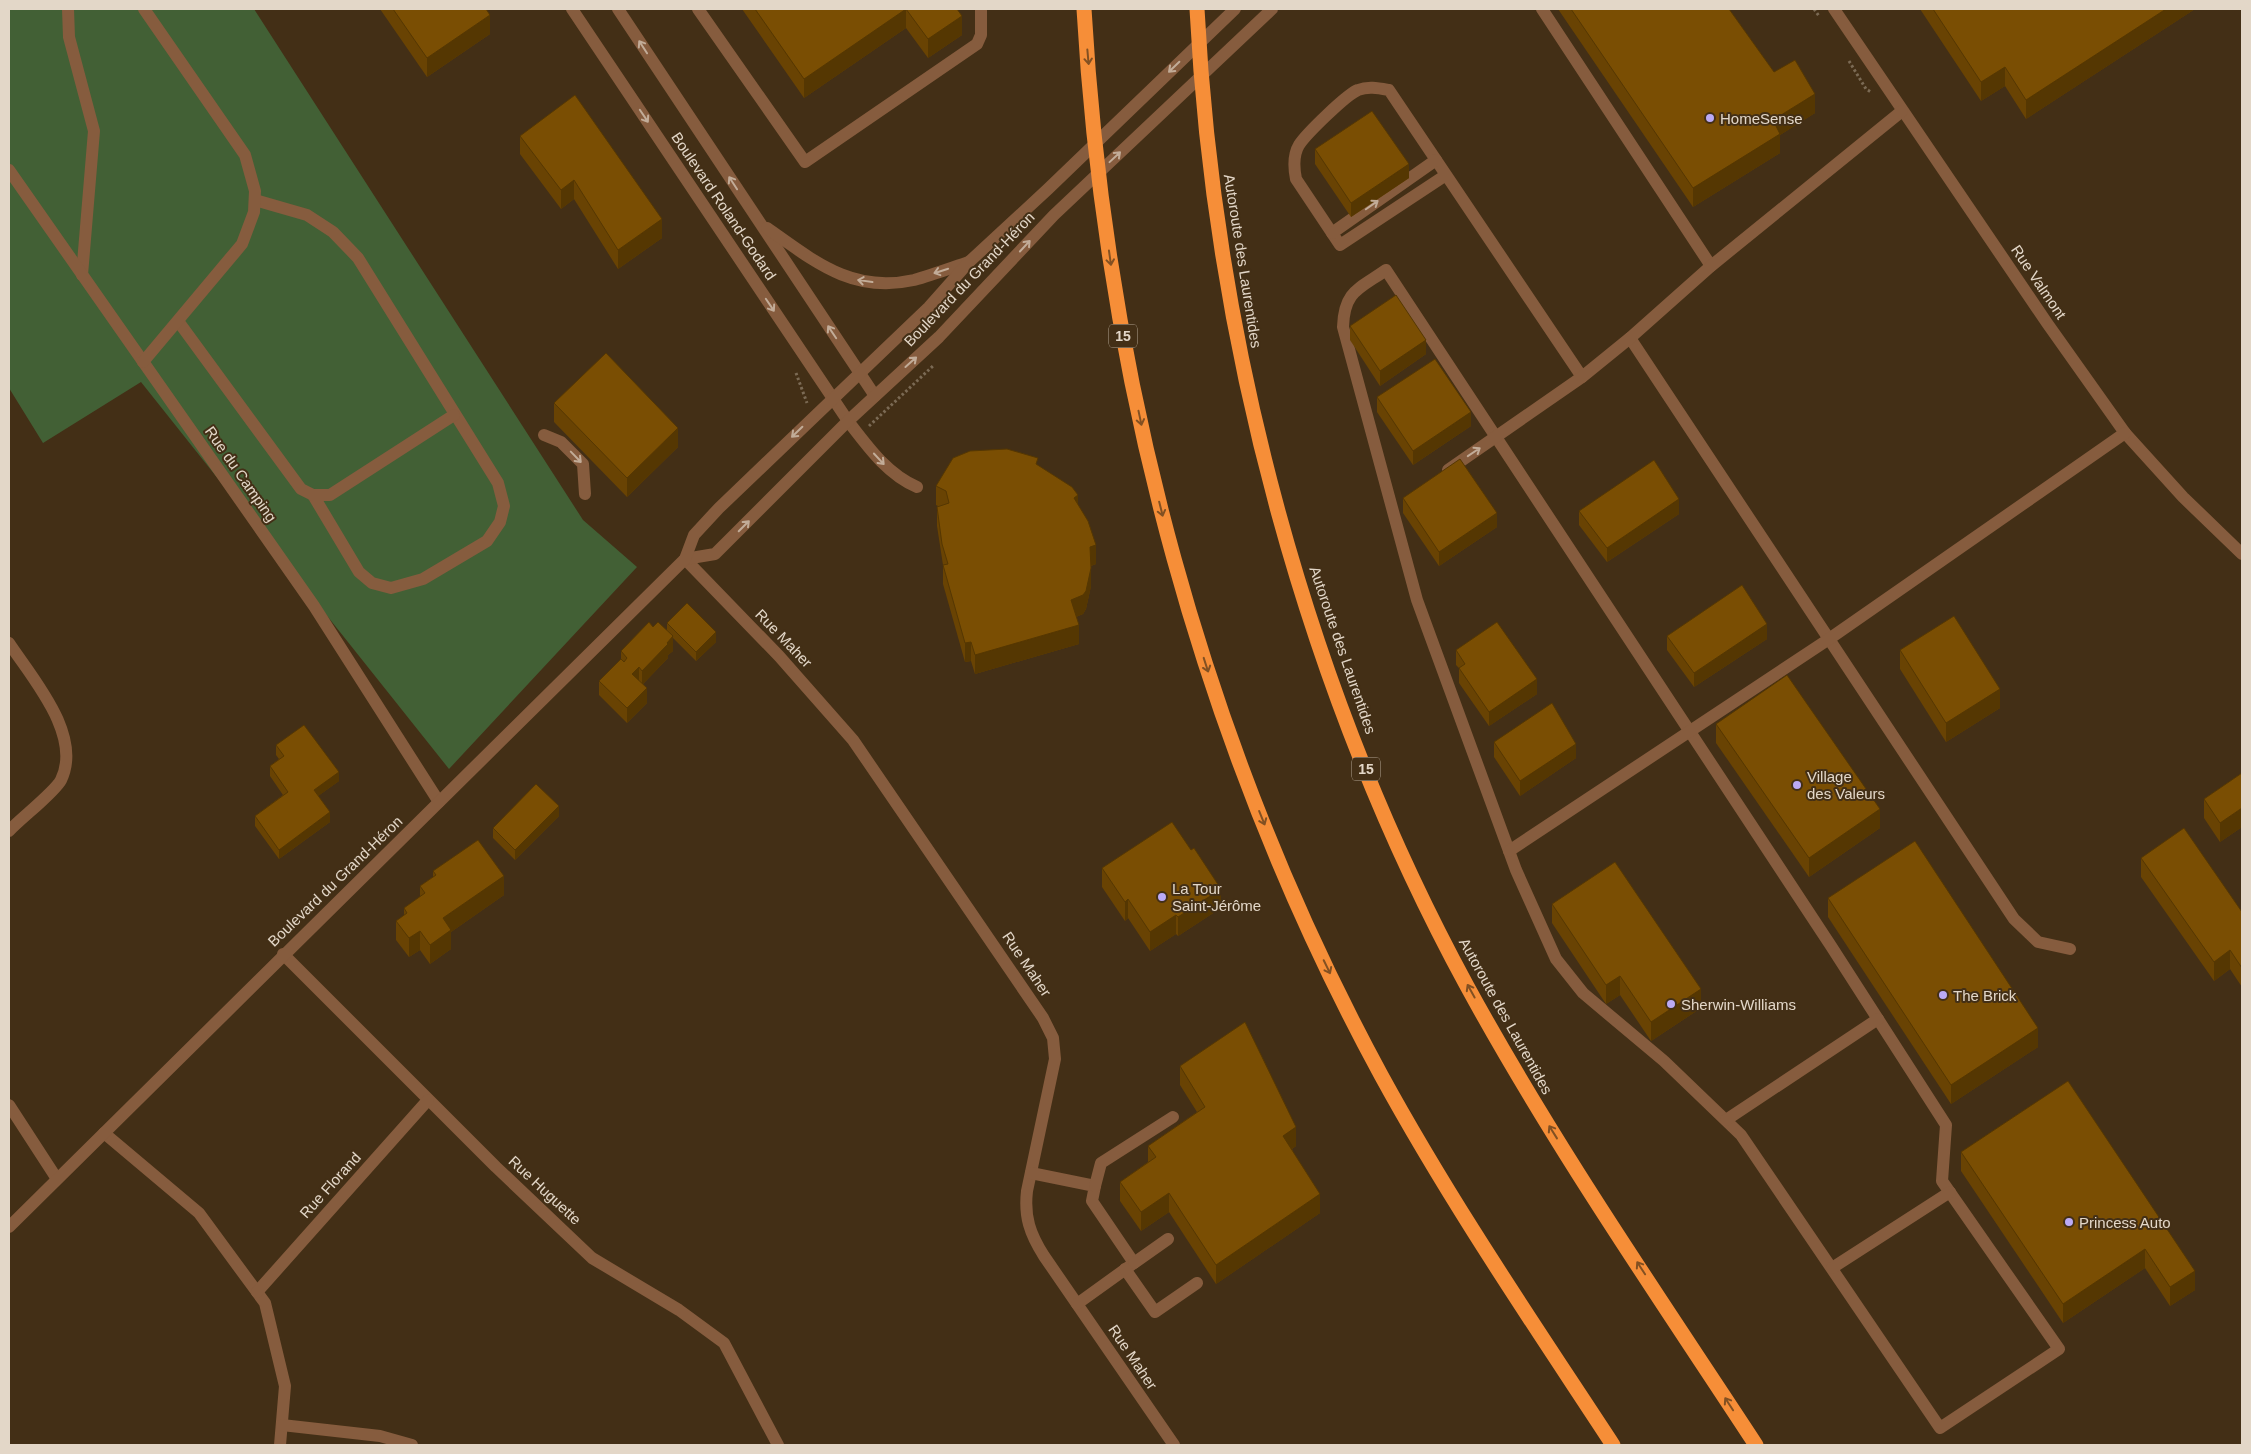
<svg xmlns="http://www.w3.org/2000/svg" width="2251" height="1454" font-family="Arial,sans-serif">
	<style>
		.green { fill: #426035 }
		.lines { fill: none; stroke-linecap: round; stroke-linejoin: round }
		.path { stroke: #7b6a54; stroke-width: 3; stroke-dasharray: 2.5 2.5; stroke-linecap: butt }
		.minor { stroke: #865c3e; stroke-width: 12 }
		.highway { stroke: #f68e38; stroke-width: 15 }
		.wall { fill: #694303 }
		.shaded-wall { fill: #553702 }
		.building { fill: #7a4e03; stroke: #553702 }
		.oneway { stroke: #c2ac98 }
		.oneway2 { stroke: #825022 }
		.poi-dot { fill: #bbaaf6; stroke: #432f16; stroke-width: 2 }
		.labels { text-anchor: middle; dominant-baseline: central; stroke-width: 4; stroke-linejoin: round; paint-order: stroke }
		.shield { fill: #432f16; stroke: #b3a593; stroke-width: 1 }
		.shield-label { font-size: 14px; font-weight: bold; fill: #e3d7c8 }
		.poi-label { font-size: 15px; fill: #e3d7c8; stroke: #432f16; text-anchor: start }
		.street-label { font-size: 15px; fill: #e3d7c8; stroke: #432f16 }
	</style>
	<rect width="100%" height="100%" fill="#432f16"/>
	<polygon class="green" points="9,9 254,9 583,520 637,567 449,769 141,382 43,443 9,388"/>
	<g class="lines">
		<g class="path">
			<polyline points="1814,9 1819,16"/>
			<polyline points="1849,61 1866,89 1871,92"/>
			<polyline points="796,373 807,403"/>
			<polyline points="869,426 934,365"/>
		</g>
		<g class="minor">
			<polyline points="68,9 69,37 94,131 82,275"/>
			<path d="M572,9L848,421C868,447 887,474 917,487"/>
			<polyline points="618,9 875,396"/>
			<polyline points="698,9 805,162 977,44 981,35 981,9"/>
			<polyline points="1542,9 1711,266"/>
			<polyline points="1834,9 2047,323 2125,433 2183,497 2242,554"/>
			<polyline points="9,170 314,606 439,802"/>
			<path d="M1446,175L1340,245L1296,179C1294,169 1293,155 1299,145C1306,134 1347,94 1358,90C1368,86 1378,88 1389,90L1582,377"/>
			<polyline points="255,200 307,215 333,232 358,258 498,483 504,506 500,522 487,541 423,579 391,588 372,583 359,572 313,495"/>
			<path d="M767,228C814,261 852,294 914,280C932,275 951,268 969,262"/>
			<polyline points="1332,233 1436,160"/>
			<path d="M1386,270L1831,946L1946,1125L1942,1181L2059,1349L1940,1428L1741,1135L1664,1061L1583,993L1556,959L1516,870L1417,600L1343,327C1344,291 1359,289 1386,270Z"/>
			<polyline points="178,321 301,489 313,495 330,495 454,415"/>
			<polyline points="1630,338 2014,919 2038,942 2070,949"/>
			<polyline points="143,362 242,244 254,212 255,191 245,155 144,9"/>
			<polyline points="544,435 561,442 583,464 585,494"/>
			<polyline points="1448,470 1582,377 1630,338 1711,266 1902,111"/>
			<path d="M685,559L779,656L853,740L1043,1018L1053,1038L1055,1059L1027,1191C1024,1217 1030,1234 1044,1256L1174,1445"/>
			<polyline points="685,559 715,554 848,421 939,337 1054,215 1272,9"/>
			<path d="M9,643C32,678 83,735 61,780C55,792 20,819 9,831"/>
			<polyline points="1509,851 1829,639 2125,433"/>
			<polyline points="283,954 496,1167 592,1258 679,1310 724,1343 778,1445"/>
			<polyline points="9,1105 57,1179"/>
			<polyline points="1726,1120 1878,1019"/>
			<polyline points="104,1133 199,1213 265,1303 285,1386 280,1445"/>
			<polyline points="1031,1173 1095,1186 1092,1201 1134,1263 1077,1304"/>
			<polyline points="1095,1186 1101,1163 1173,1117"/>
			<polyline points="9,1227 685,559 694,535 719,508 929,307 969,262 1048,189 1235,9"/>
			<polyline points="1134,1263 1168,1239"/>
			<polyline points="1832,1268 1950,1192"/>
			<polyline points="1125,1269 1155,1312 1197,1283"/>
			<polyline points="257,1292 428,1100"/>
			<polyline points="282,1425 380,1436 412,1445"/>
		</g>
		<g class="highway">
			<path d="M1084,9C1105,379 1204,749 1381,1075C1451,1203 1533,1323 1613,1445"/>
			<path d="M1197,9C1214,343 1307,692 1467,986C1554,1145 1657,1294 1756,1445"/>
		</g>
	</g>
	<g class="wall">
		<polygon points="380,9 486,9 490,34 427,77"/>
		<polygon points="742,9 957,9 962,35 928,58 906,28 804,98"/>
		<polygon points="1558,9 1729,9 1774,72 1815,113 1780,135 1780,153 1693,207"/>
		<polygon points="1920,9 2195,9 2026,119 2005,86 1981,101"/>
		<polygon points="520,136 662,238 618,269 574,199 561,209 520,154"/>
		<polygon points="1315,149 1409,178 1351,217 1315,164"/>
		<polygon points="1350,326 1426,354 1380,386 1350,340"/>
		<polygon points="1377,397 1471,426 1413,465 1377,412"/>
		<polygon points="554,403 678,447 627,497 554,422"/>
		<polygon points="1038,466 1078,505 1096,564 1091,566 1091,586 1086,609 1083,614 1076,617 1079,644 975,674 971,661 965,662 943,584 943,565 937,526 937,507 938,506 936,505 936,486"/>
		<polygon points="1403,498 1497,527 1439,566 1403,513"/>
		<polygon points="1579,511 1679,514 1607,562 1579,525"/>
		<polygon points="667,623 716,642 696,661 673,638 673,651 668,655 668,658 643,684 647,703 627,723 599,695 599,681 621,659 621,651 667,631"/>
		<polygon points="1667,636 1767,639 1694,687 1667,650"/>
		<polygon points="1456,650 1537,694 1489,726 1459,683 1459,668 1456,665"/>
		<polygon points="1900,650 2000,708 1946,742 1900,669"/>
		<polygon points="1716,724 1880,828 1809,877 1716,743"/>
		<polygon points="1494,742 1576,758 1520,796 1494,757"/>
		<polygon points="276,745 339,781 318,796 330,822 279,859 255,826 255,816 283,795 270,776 270,766 279,759 276,755"/>
		<polygon points="2242,773 2242,827 2220,842 2204,818 2204,799"/>
		<polygon points="559,816 515,860 493,838 493,828"/>
		<polygon points="2141,858 2242,912 2242,987 2230,969 2214,981 2141,877"/>
		<polygon points="1102,868 1221,908 1178,936 1176,934 1150,951 1128,918 1125,921 1102,887"/>
		<polygon points="433,871 504,895 451,932 451,949 430,964 420,950 409,957 396,940 396,921 404,916 404,908 420,897 420,886 433,877"/>
		<polygon points="1828,898 2038,1047 1951,1104 1828,917"/>
		<polygon points="1552,904 1701,1008 1651,1041 1620,995 1606,1004 1552,923"/>
		<polygon points="1180,1066 1296,1146 1292,1149 1320,1213 1216,1284 1169,1212 1141,1231 1120,1201 1120,1182 1148,1162 1148,1146 1197,1112 1180,1085"/>
		<polygon points="2068,1081 2195,1290 2170,1306 2145,1268 2063,1323 1961,1171 1961,1152"/>
	</g>
	<g class="shaded-wall">
		<polygon points="906,9 906,28 804,98 804,79"/>
		<polygon points="2166,9 2195,9 2026,119 2026,100"/>
		<polygon points="490,15 490,34 427,77 427,58"/>
		<polygon points="962,16 962,35 928,58 928,39"/>
		<polygon points="2005,67 2005,86 1981,101 1981,82"/>
		<polygon points="1815,94 1815,113 1780,135 1780,153 1693,207 1693,188 1773,120"/>
		<polygon points="1409,164 1409,178 1351,217 1351,203"/>
		<polygon points="574,180 574,199 561,209 561,190"/>
		<polygon points="662,219 662,238 618,269 618,250"/>
		<polygon points="1426,340 1426,354 1380,386 1380,371"/>
		<polygon points="1471,412 1471,426 1413,465 1413,451"/>
		<polygon points="678,428 678,447 627,497 627,478"/>
		<polygon points="1078,495 1078,514 1074,498"/>
		<polygon points="1679,499 1679,514 1607,562 1607,548"/>
		<polygon points="1497,513 1497,527 1439,566 1439,552"/>
		<polygon points="1096,545 1096,564 1090,566 1090,547"/>
		<polygon points="1091,568 1091,586 1086,609 1083,614 1071,619 1071,600"/>
		<polygon points="1767,624 1767,639 1694,687 1694,673"/>
		<polygon points="1079,625 1079,644 975,674 975,655"/>
		<polygon points="716,632 716,642 696,661 696,652"/>
		<polygon points="673,636 673,651 668,655 668,658 642,685 642,671"/>
		<polygon points="971,642 971,661 965,662 965,643"/>
		<polygon points="639,667 639,682 632,674"/>
		<polygon points="1537,679 1537,694 1489,726 1489,712"/>
		<polygon points="647,688 647,703 627,723 627,708"/>
		<polygon points="2000,689 2000,708 1946,742 1946,723"/>
		<polygon points="1576,744 1576,758 1520,796 1520,781"/>
		<polygon points="339,772 339,781 314,799 314,790"/>
		<polygon points="559,806 559,816 515,860 515,850"/>
		<polygon points="2242,808 2242,827 2220,842 2220,823"/>
		<polygon points="1880,809 1880,828 1809,877 1809,858"/>
		<polygon points="330,812 330,822 279,859 279,850"/>
		<polygon points="504,876 504,895 451,932 451,949 430,964 430,945 443,918"/>
		<polygon points="1221,889 1221,908 1178,936 1178,917"/>
		<polygon points="1128,899 1128,918 1125,921 1125,902"/>
		<polygon points="1176,915 1176,934 1150,951 1150,932"/>
		<polygon points="420,931 420,950 409,957 409,938"/>
		<polygon points="2230,950 2230,969 2214,981 2214,962"/>
		<polygon points="1620,976 1620,995 1606,1004 1606,985"/>
		<polygon points="1701,989 1701,1008 1651,1041 1651,1022"/>
		<polygon points="2038,1028 2038,1047 1951,1104 1951,1085"/>
		<polygon points="1296,1127 1296,1146 1283,1155 1283,1136"/>
		<polygon points="1169,1193 1169,1212 1141,1231 1141,1212"/>
		<polygon points="1320,1194 1320,1213 1216,1284 1216,1265"/>
		<polygon points="2145,1249 2145,1268 2063,1323 2063,1304"/>
		<polygon points="2195,1271 2195,1290 2170,1306 2170,1287"/>
	</g>
	<g class="building">
		<polygon points="393,9 486,9 490,15 427,58"/>
		<polygon points="755,9 957,9 962,16 928,39 906,9 804,79"/>
		<polygon points="1571,9 1729,9 1774,72 1795,60 1815,94 1773,120 1780,134 1693,188"/>
		<polygon points="1933,9 2166,9 2026,100 2005,67 1981,82"/>
		<polygon points="575,95 662,219 618,250 574,180 561,190 520,136"/>
		<polygon points="1372,111 1409,164 1351,203 1315,149"/>
		<polygon points="1396,295 1426,340 1380,371 1350,326"/>
		<polygon points="606,353 678,428 627,478 554,403"/>
		<polygon points="1435,359 1471,412 1413,451 1377,397"/>
		<polygon points="1007,449 1038,458 1036,464 1072,487 1078,495 1074,498 1088,521 1096,545 1090,547 1091,568 1086,591 1083,595 1071,600 1079,625 975,655 971,642 965,643 943,565 948,564 942,544 937,507 949,503 946,491 936,486 953,458 970,451"/>
		<polygon points="1460,459 1497,513 1439,552 1403,498"/>
		<polygon points="1654,460 1679,499 1607,548 1579,511"/>
		<polygon points="1742,585 1767,624 1694,673 1667,636"/>
		<polygon points="687,603 716,632 696,652 667,623"/>
		<polygon points="1954,616 2000,689 1946,723 1900,650"/>
		<polygon points="649,622 653,627 658,622 673,636 667,643 668,644 642,671 639,667 632,674 647,688 627,708 599,681 621,659 624,662 627,658 621,651"/>
		<polygon points="1497,622 1537,679 1489,712 1459,668 1465,664 1456,650"/>
		<polygon points="1787,675 1880,809 1809,858 1716,724"/>
		<polygon points="1552,703 1576,744 1520,781 1494,742"/>
		<polygon points="304,725 339,772 314,790 330,812 279,850 255,816 288,792 270,766 284,756 276,745"/>
		<polygon points="2242,773 2242,808 2220,823 2204,799"/>
		<polygon points="536,784 559,806 515,850 493,828"/>
		<polygon points="1172,822 1191,850 1194,848 1221,889 1178,917 1176,915 1150,932 1128,899 1125,902 1102,868"/>
		<polygon points="2184,828 2242,912 2242,968 2230,950 2214,962 2141,858"/>
		<polygon points="478,840 504,876 443,918 451,930 430,945 420,931 409,938 396,921 407,913 404,908 425,893 420,886 436,875 433,871"/>
		<polygon points="1915,841 2038,1028 1951,1085 1828,898"/>
		<polygon points="1615,862 1701,989 1651,1022 1620,976 1606,985 1552,904"/>
		<polygon points="1245,1022 1296,1127 1283,1136 1320,1194 1216,1265 1169,1193 1141,1212 1120,1182 1156,1157 1148,1146 1205,1107 1180,1066"/>
		<polygon points="2068,1081 2195,1271 2170,1287 2145,1249 2063,1304 1961,1152"/>
	</g>
	<defs><path id="oneway-shaft" d="M-6 0H5M1.5-3L5.5 0L1.5 3" fill="none" stroke-width="1.6" stroke-linecap="round" stroke-linejoin="round" transform="scale(1.25)"/></defs>
	<g class="oneway">
		<use href="#oneway-shaft" transform="translate(643 47) rotate(-123)"/>
		<use href="#oneway-shaft" transform="translate(1174 67) rotate(136)"/>
		<use href="#oneway-shaft" transform="translate(644 116) rotate(56)"/>
		<use href="#oneway-shaft" transform="translate(1115 157) rotate(-43)"/>
		<use href="#oneway-shaft" transform="translate(733 183) rotate(-123)"/>
		<use href="#oneway-shaft" transform="translate(1372 205) rotate(-35)"/>
		<use href="#oneway-shaft" transform="translate(1025 246) rotate(-47)"/>
		<use href="#oneway-shaft" transform="translate(941 271) rotate(162)"/>
		<use href="#oneway-shaft" transform="translate(865 281) rotate(-172)"/>
		<use href="#oneway-shaft" transform="translate(770 305) rotate(56)"/>
		<use href="#oneway-shaft" transform="translate(832 332) rotate(-124)"/>
		<use href="#oneway-shaft" transform="translate(911 362) rotate(-42)"/>
		<use href="#oneway-shaft" transform="translate(797 432) rotate(136)"/>
		<use href="#oneway-shaft" transform="translate(1474 452) rotate(-34)"/>
		<use href="#oneway-shaft" transform="translate(576 457) rotate(46)"/>
		<use href="#oneway-shaft" transform="translate(879 459) rotate(47)"/>
		<use href="#oneway-shaft" transform="translate(744 526) rotate(-45)"/>
	</g>
	<g class="oneway2">
		<use href="#oneway-shaft" transform="translate(1088 57) rotate(85)"/>
		<use href="#oneway-shaft" transform="translate(1110 258) rotate(82)"/>
		<use href="#oneway-shaft" transform="translate(1140 418) rotate(78)"/>
		<use href="#oneway-shaft" transform="translate(1161 509) rotate(76)"/>
		<use href="#oneway-shaft" transform="translate(1206 665) rotate(72)"/>
		<use href="#oneway-shaft" transform="translate(1262 818) rotate(68)"/>
		<use href="#oneway-shaft" transform="translate(1327 967) rotate(64)"/>
		<use href="#oneway-shaft" transform="translate(1471 991) rotate(-119)"/>
		<use href="#oneway-shaft" transform="translate(1553 1132) rotate(-122)"/>
		<use href="#oneway-shaft" transform="translate(1641 1268) rotate(-123)"/>
		<use href="#oneway-shaft" transform="translate(1729 1404) rotate(-123)"/>
	</g>
	<g class="poi-dot">
		<circle cx="1710" cy="118" r="5"/>
		<circle cx="1797" cy="785" r="5"/>
		<circle cx="1162" cy="897" r="5"/>
		<circle cx="1943" cy="995" r="5"/>
		<circle cx="1671" cy="1004" r="5"/>
		<circle cx="2069" cy="1222" r="5"/>
	</g>
	<g class="labels">
		<g class="shield">
			<rect x="1109" y="324.5" width="28" height="23" rx="4"/>
			<rect x="1352" y="757.5" width="28" height="23" rx="4"/>
		</g>
		<g class="shield-label">
			<text x="1123" y="336">15</text>
			<text x="1366" y="769">15</text>
		</g>
		<g class="poi-label">
			<text x="1720" y="118">HomeSense</text>
			<text x="1807" y="776">Village<tspan x="1807" dy="17">des Valeurs</tspan></text>
			<text x="1172" y="888">La Tour<tspan x="1172" dy="17">Saint-Jérôme</tspan></text>
			<text x="1953" y="995">The Brick</text>
			<text x="1681" y="1004">Sherwin-Williams</text>
			<text x="2079" y="1222">Princess Auto</text>
		</g>
		<g class="street-label">
			<text transform="translate(724 206) rotate(56)">Boulevard Roland-Godard</text>
			<text transform="translate(1243 261) rotate(81)">Autoroute des Laurentides</text>
			<text transform="translate(969 279) rotate(-46)">Boulevard du Grand-Héron</text>
			<text transform="translate(2039 282) rotate(56)">Rue Valmont</text>
			<text transform="translate(241 474) rotate(55)">Rue du Camping</text>
			<text transform="translate(784 638) rotate(46)">Rue Maher</text>
			<text transform="translate(1343 650) rotate(71)">Autoroute des Laurentides</text>
			<text transform="translate(335 881) rotate(-44)">Boulevard du Grand-Héron</text>
			<text transform="translate(1027 964) rotate(56)">Rue Maher</text>
			<text transform="translate(1506 1016) rotate(61)">Autoroute des Laurentides</text>
			<text transform="translate(330 1185) rotate(-48)">Rue Florand</text>
			<text transform="translate(545 1190) rotate(43)">Rue Huguette</text>
			<text transform="translate(1133 1357) rotate(56)">Rue Maher</text>
		</g>
	</g>
	<rect width="2251" height="1454" fill="none" stroke="#e3d7c8" stroke-width="20"/>
</svg>
